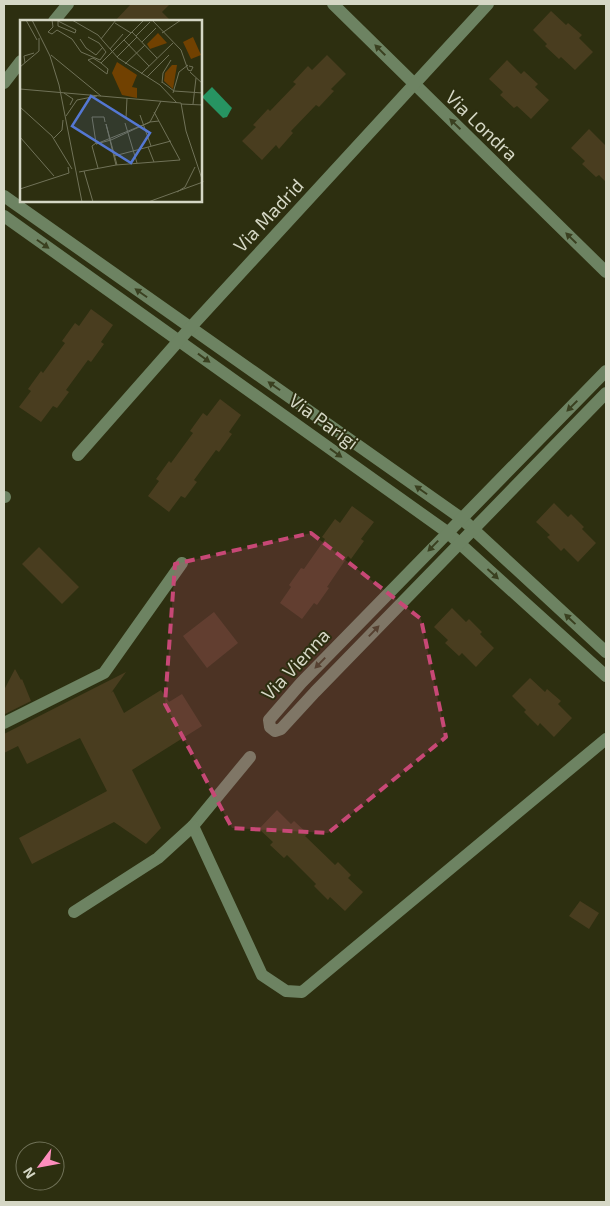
<svg xmlns="http://www.w3.org/2000/svg" width="610" height="1206" font-family="'Exo 2',sans-serif">
	<style>
		.water { fill: #279462 }
		.building { fill: #493d1f }
		.lines { fill: none; stroke-linecap: round; stroke-linejoin: round }
		.minor { stroke: #6d8362; stroke-width: 12 }
		.oneway { fill: #3a4020 }
		.marked { fill: #c74876; fill-opacity: 0.2; stroke: #c74876; stroke-width: 4; stroke-dasharray: 10 6; stroke-linejoin: round }
		.labels { text-anchor: middle; dominant-baseline: central; stroke-width: 4; stroke-linejoin: round; paint-order: stroke }
		.street-label { font-size: 19px; fill: #d5d7c5; stroke: #2d2f10 }
		.inset-road { fill: none; stroke: #707258; stroke-width: 1 }
		.view { fill: #5477d2; fill-opacity: 0.15; stroke: #5477d2; stroke-width: 2.5 }
		.inset-edge { fill: none; stroke: #d5d7c5; stroke-width: 2.5 }
	</style>
	<rect width="100%" height="100%" fill="#2d2f10"/>
	<polygon class="water" points="212,87 232,108 227,117 223,118 202,97"/>
	<g class="building">
		<polygon points="131,4 170,4 162,12 171,21 115,21"/>
		<polygon points="551,11 566,25 568,23 582,35 579,38 593,52 575,70 561,57 559,59 545,46 547,44 533,30"/>
		<polygon points="327,55 346,74 331,89 334,91 319,107 316,105 291,131 293,133 279,149 276,145 262,160 242,141 256,127 253,125 268,109 270,111 296,84 293,82 308,66 312,70"/>
		<polygon points="507,60 521,74 524,71 538,84 535,87 549,100 531,119 517,106 514,108 500,95 503,92 489,79"/>
		<polygon points="589,129 606,146 606,182 599,175 596,177 582,164 585,161 571,148"/>
		<polygon points="91,309 113,325 101,342 104,344 91,362 88,360 66,390 69,392 57,408 53,406 41,422 19,407 31,391 28,389 41,371 43,373 65,343 62,341 75,323 79,326"/>
		<polygon points="220,399 241,415 229,432 232,434 219,452 216,450 194,480 197,482 185,498 181,496 169,512 148,496 159,481 156,479 169,461 171,463 193,433 190,431 203,413 207,416"/>
		<polygon points="554,503 568,517 571,514 584,527 582,529 596,543 578,562 564,548 561,551 547,537 550,535 536,522"/>
		<polygon points="352,506 374,522 361,539 364,541 351,559 348,556 327,587 329,588 317,605 314,603 302,619 280,603 291,587 289,585 301,568 304,569 325,539 322,537 335,519 340,523"/>
		<polygon points="39,547 79,587 62,604 22,564"/>
		<polygon points="452,608 466,622 469,619 482,632 480,634 494,648 476,667 462,653 459,656 445,643 448,640 434,627"/>
		<polygon points="214,612 238,643 207,668 183,636"/>
		<polygon points="15,669 21,680 22,679 31,701 5,714 4,690"/>
		<polygon points="126,672 111,693 113,691 124,713 161,690 169,702 182,694 202,726 132,770 161,828 146,844 114,822 32,864 19,838 107,791 80,738 27,764 18,746 4,753 4,734"/>
		<polygon points="530,678 545,692 547,689 561,701 558,704 572,718 554,737 540,723 538,726 524,712 526,710 512,696"/>
		<polygon points="277,810 291,824 294,821 308,834 305,836 335,865 338,862 351,875 348,878 363,892 345,911 330,897 328,900 314,886 316,884 287,855 284,858 270,845 273,842 259,829"/>
		<polygon points="580,901 599,913 589,929 569,916"/>
	</g>
	<g class="lines">
		<g class="minor">
			<polyline points="333,4 606,272"/>
			<polyline points="54,21 68,4"/>
			<polyline points="4,83 21,61"/>
			<polyline points="4,196 461,518 606,652"/>
			<polyline points="4,216 447,532 606,676"/>
			<polyline points="606,371 301,683 269,720 270,727 275,731 281,729 315,692 606,393"/>
			<polyline points="78,455 190,328 488,4"/>
			<polyline points="4,497 5,497"/>
			<polyline points="4,723 104,673 182,563"/>
			<polyline points="250,757 193,826 262,975 286,991 302,992 606,739"/>
			<polyline points="74,912 158,858 193,826"/>
		</g>
	</g>
	<defs><path id="oneway-solid" d="M-6-.8H1V-3.2L6.5 0L1 3.2V.8H-6Z" transform="scale(1.25)"/></defs>
	<g class="oneway">
		<use href="#oneway-solid" transform="translate(380 50) rotate(-135)"/>
		<use href="#oneway-solid" transform="translate(455 124) rotate(-136)"/>
		<use href="#oneway-solid" transform="translate(571 238) rotate(-136)"/>
		<use href="#oneway-solid" transform="translate(43 244) rotate(35)"/>
		<use href="#oneway-solid" transform="translate(141 293) rotate(-145)"/>
		<use href="#oneway-solid" transform="translate(204 358) rotate(36)"/>
		<use href="#oneway-solid" transform="translate(274 386) rotate(-145)"/>
		<use href="#oneway-solid" transform="translate(572 406) rotate(135)"/>
		<use href="#oneway-solid" transform="translate(336 453) rotate(36)"/>
		<use href="#oneway-solid" transform="translate(421 490) rotate(-145)"/>
		<use href="#oneway-solid" transform="translate(433 546) rotate(134)"/>
		<use href="#oneway-solid" transform="translate(493 574) rotate(42)"/>
		<use href="#oneway-solid" transform="translate(570 619) rotate(-137)"/>
		<use href="#oneway-solid" transform="translate(374 631) rotate(-46)"/>
		<use href="#oneway-solid" transform="translate(320 663) rotate(134)"/>
	</g>
	<path class="marked" d="M311,533L421,619L446,737L328,833L232,828L165,704L175,564Z"/>
	<g class="labels">
		<g class="street-label">
			<text transform="translate(482 125) rotate(44)">Via Londra</text>
			<text transform="translate(268 215) rotate(-47)">Via Madrid</text>
			<text transform="translate(324 421) rotate(36)">Via Parigi</text>
			<text transform="translate(295 664) rotate(-47)">Via Vienna</text>
		</g>
	</g>
	<g transform="translate(20 20)">
		<rect width="182" height="182" fill="#2d2f10"/>
		<path d="M138,13L147,23L130,29L127,24ZM173,17L181,35L171,39L163,22ZM97,42L117,55L112,67L117,68V78L102,75L92,53ZM152,45H157L153,69L144,61L145,53Z" fill="#714101"/>
		<path class="inset-road" d="M6,0L17,20M12,0L30,36L39,65L62,182M32,0L33,7L28,12L32,14L37,10L52,19L61,32L80,40L86,32L79,23L68,17M52,0L78,15L98,38L140,65L157,83M132,0L161,30L168,50L171,51L173,47L169,46M38,1L56,10L55,13L38,6ZM95,3L111,13M112,12L137,38M142,13L161,0M116,16L130,2M60,19L66,28L76,35L83,27M81,19L96,0M104,20L129,46M122,22L136,8M90,29L103,14M31,35L81,76M97,37L117,17M5,43L4,36L14,33M81,43L88,49L87,54L68,40L73,38L81,43L124,0M105,44L125,25M0,47L19,31V18M170,52L183,64M121,54L153,23M127,57L149,35M142,62L154,71L183,73M142,63L143,53L151,40M0,69L161,83L166,111L183,162M44,73L53,79L50,85M153,73L159,52L168,45M161,84L183,85M173,84L176,58M0,87L32,116L52,149M134,92L160,140M120,95L131,126M46,96L57,80L77,76M106,98L107,78M130,102L91,120L76,124L128,103L130,102L139,101M130,102L141,81M105,103L117,143M0,117L34,156M34,118L42,110L43,100M128,127L134,142M94,136L151,121M96,145L86,104L97,145M78,148L72,126L76,123L72,97H84L85,102M64,151L73,182M59,152L96,145L160,140M0,169L49,153L48,147M157,172L165,167L175,147M128,182L183,162"/>
		<path class="view" d="M71,76L130,113L111,143L52,106Z"/>
		<rect width="182" height="182" class="inset-edge"/>
	</g>
	<rect width="610" height="1206" fill="none" stroke="#d5d7c5" stroke-width="10"/>
	<g transform="translate(40 1166) rotate(238)"><circle r="24" fill="#2d2f10" stroke="#707258"/>
	<path d="M0-4L9 19L0 12L-9 19Z" fill="#fe8ebd"/>
	<text y="-8" font-size="14" font-weight="bold" text-anchor="middle" fill="#d5d7c5">N</text>
	</g>
</svg>
